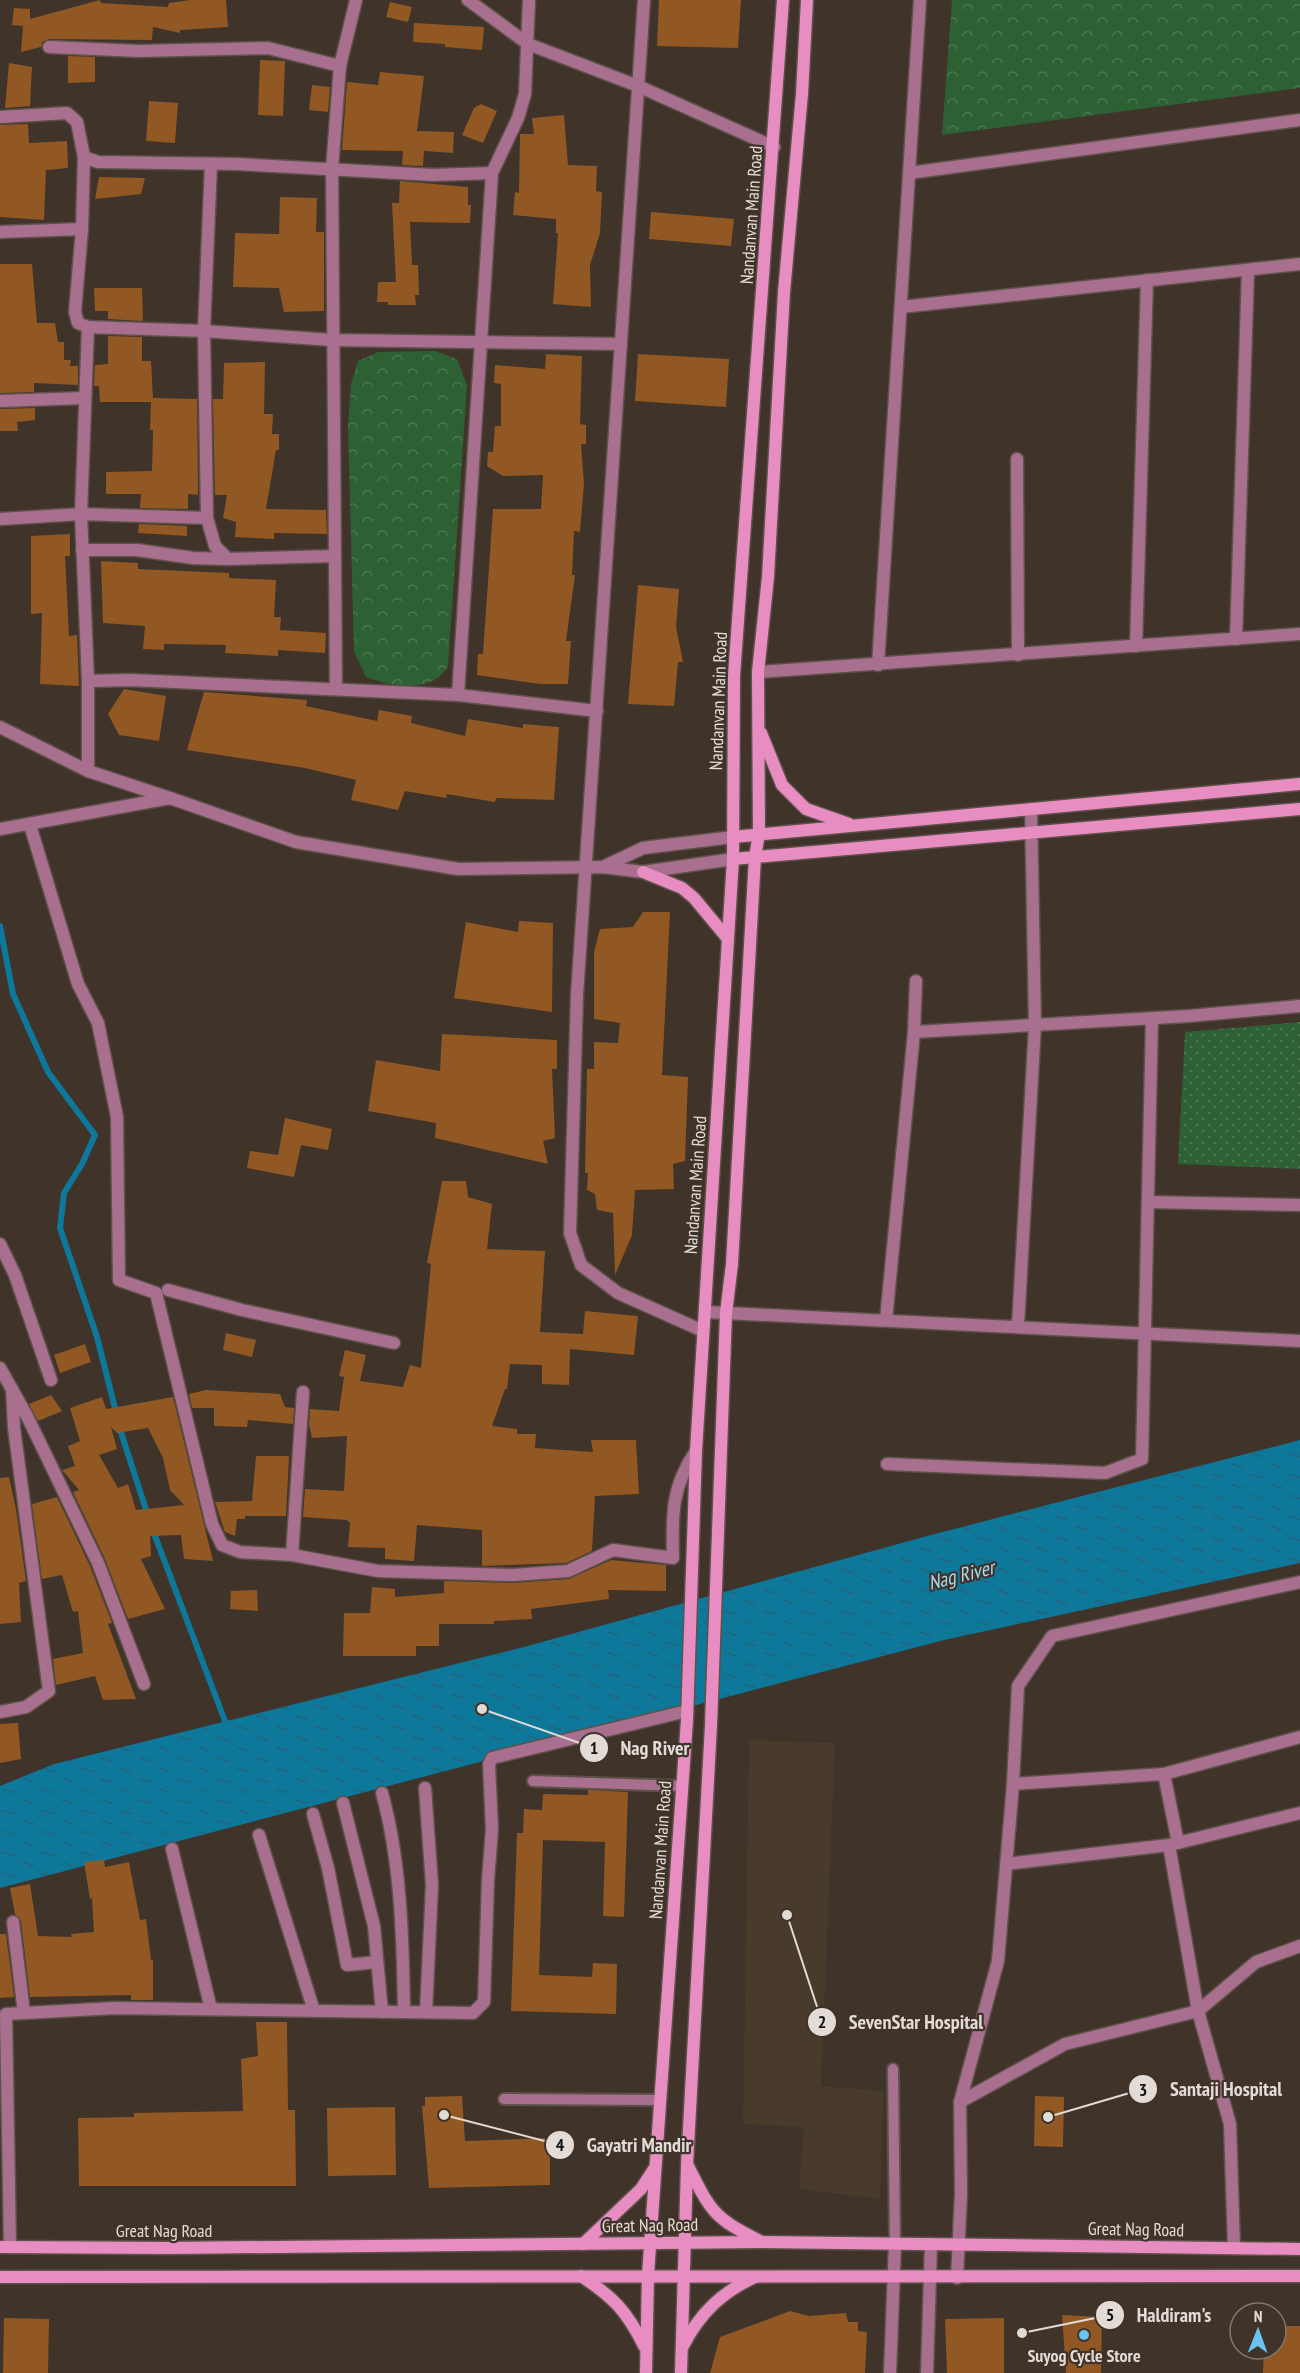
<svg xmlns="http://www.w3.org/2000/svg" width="1300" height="2373" font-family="'PT Sans Narrow',sans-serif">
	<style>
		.medical { fill: #483b2c }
		.park { fill: url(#park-crowns) }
		.garden { fill: url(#garden-dots) }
		.water { fill: url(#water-ripples) }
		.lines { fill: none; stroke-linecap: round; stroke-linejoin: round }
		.stream { stroke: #0e789b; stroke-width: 6 }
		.building { fill: #915823; fill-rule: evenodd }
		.service-casing { stroke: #5d5149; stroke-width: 14 }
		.minor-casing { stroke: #5d5149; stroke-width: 15 }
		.tertiary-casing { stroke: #5d5149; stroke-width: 15 }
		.secondary-casing { stroke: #5d5149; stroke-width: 15 }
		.service { stroke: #a86f8f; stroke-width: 10 }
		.minor { stroke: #a86f8f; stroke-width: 12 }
		.tertiary { stroke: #a86f8f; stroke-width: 12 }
		.secondary { stroke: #e88dc1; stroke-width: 12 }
		.poi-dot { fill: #6ac3f1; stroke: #3f332a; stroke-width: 2 }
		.labels { text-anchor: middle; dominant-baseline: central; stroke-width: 4.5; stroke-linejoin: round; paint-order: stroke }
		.street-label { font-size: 18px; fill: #e3dcd6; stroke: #3f332a }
		.poi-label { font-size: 18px; font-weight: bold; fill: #e3dcd6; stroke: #3f332a }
		.water-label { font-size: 20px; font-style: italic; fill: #a7daf2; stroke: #3f332a }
		.leader { fill: none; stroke: #e3dcd6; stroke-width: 2 }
		.callout-dot { fill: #e3dcd6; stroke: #3f332a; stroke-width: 2 }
		.mark-label { font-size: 18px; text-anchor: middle; font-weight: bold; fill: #111 }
		.callout-label { font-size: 20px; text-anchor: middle; font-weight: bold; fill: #e3dcd6; stroke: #3f332a; stroke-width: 4.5; stroke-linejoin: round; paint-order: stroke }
	</style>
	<defs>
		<pattern id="park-crowns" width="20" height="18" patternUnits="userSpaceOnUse" patternTransform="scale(1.5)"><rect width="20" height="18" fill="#2d6134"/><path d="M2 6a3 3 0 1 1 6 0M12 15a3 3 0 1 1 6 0" fill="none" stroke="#4b7751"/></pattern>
		<pattern id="garden-dots" width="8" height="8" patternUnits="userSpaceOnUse" patternTransform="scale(1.5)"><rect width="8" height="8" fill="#2d6134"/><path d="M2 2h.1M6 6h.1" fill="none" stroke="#4b7751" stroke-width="1.8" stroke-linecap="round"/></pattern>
		<pattern id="water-ripples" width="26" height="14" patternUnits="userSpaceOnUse" patternTransform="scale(1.5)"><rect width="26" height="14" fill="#0e789b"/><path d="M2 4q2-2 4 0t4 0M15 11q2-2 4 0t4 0" fill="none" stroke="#246277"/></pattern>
	</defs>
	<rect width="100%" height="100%" fill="#3f332a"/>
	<polygon class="medical" points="749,1740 835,1743 821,2086 883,2091 880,2199 799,2189 804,2127 743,2124"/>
	<g class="park">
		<polygon points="952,0 1300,0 1300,88 942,135"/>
		<path d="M435,351L457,359L467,385L448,666C432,694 392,687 366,677L354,652L348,426L351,384L358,361L378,352Z"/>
	</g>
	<polygon class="garden" points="1300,1022 1300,1169 1178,1164 1185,1032"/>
	<polygon class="water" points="1300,1440 1300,1563 944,1640 0,1888 0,1786 54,1764 524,1647 931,1535"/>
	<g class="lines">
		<g class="stream">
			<polyline points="0,926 13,994 48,1072 95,1135 82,1164 64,1193 60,1228 97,1337 117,1416"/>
			<polyline points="119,1426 148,1516"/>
			<polyline points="152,1528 228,1729"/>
		</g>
	</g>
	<g class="building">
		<polygon points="100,0 101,3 168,7 169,3 190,0 226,0 228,27 180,30 180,33 153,27 152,40 49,39 42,42 41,47 21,52 23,26 12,25 14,8 30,9 30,19"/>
		<polygon points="659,0 741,0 738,48 657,46"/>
		<polygon points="390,2 412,7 408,22 386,17"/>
		<polygon points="414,23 484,27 482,50 445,47 445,44 413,42"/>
		<polygon points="68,56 95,57 95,82 68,83"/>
		<polygon points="260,60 285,61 283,116 258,115"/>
		<polygon points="9,63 32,67 30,106 5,108"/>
		<polygon points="380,72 424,76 417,131 454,132 453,153 424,151 423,166 402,165 403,151 342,150 347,82 378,85"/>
		<polygon points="312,85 330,87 328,112 309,110"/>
		<polygon points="149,101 178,103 175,143 146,141"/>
		<polygon points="481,104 497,111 483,143 462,135 474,108"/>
		<polygon points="564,115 568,165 597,166 596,191 602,192 600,233 590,265 591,307 553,304 558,233 556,233 556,219 513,215 515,192 519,193 520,134 534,134 532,118"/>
		<polygon points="28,124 29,143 67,141 68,168 46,170 44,220 0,217 0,125"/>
		<polygon points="99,177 145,178 141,194 95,199"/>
		<polygon points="400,181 468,187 468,205 471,205 470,223 410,222 412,265 418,265 419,295 415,295 416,305 388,305 388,302 377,302 378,282 396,282 392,203 399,203"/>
		<polygon points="280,197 317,198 316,232 324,232 324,311 284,312 279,288 233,287 235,233 279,234"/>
		<polygon points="651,212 734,219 731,246 649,239"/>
		<polygon points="0,264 32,264 37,323 55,323 58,342 64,342 64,360 71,360 70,366 78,366 78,385 34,383 34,392 0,393"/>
		<polygon points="94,288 142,288 143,321 108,319 108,311 95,311"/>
		<polygon points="108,336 142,337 142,361 151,361 153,398 197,399 198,495 188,494 188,509 140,508 141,494 106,494 106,472 152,471 153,430 150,430 151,402 100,402 99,386 94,386 95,365 108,364"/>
		<polygon points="546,354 582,356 580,424 586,425 586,444 581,444 584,484 580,532 574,531 572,575 575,575 566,641 571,641 568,684 540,684 477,675 478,654 483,654 493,509 541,509 543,475 503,476 487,466 488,452 493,452 495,426 501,426 501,384 494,383 495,365 545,369"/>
		<polygon points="638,354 729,359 726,407 635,401"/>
		<polygon points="265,362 264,414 273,414 272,434 279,434 279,450 276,450 266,509 326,510 327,534 274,533 274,539 235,537 236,522 223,518 227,495 215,495 213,399 223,399 224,363"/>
		<polygon points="35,408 35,420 17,422 18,431 0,431 0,409"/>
		<polygon points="139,524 187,526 187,536 138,533"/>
		<polygon points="70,534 70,556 65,556 69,636 77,635 79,686 40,684 42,613 31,614 31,536"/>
		<polygon points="101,561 138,563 138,569 229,573 229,578 276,580 274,617 281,617 280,630 326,633 325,653 278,650 278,656 225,653 226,645 164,644 164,650 143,649 145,626 103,623"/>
		<polygon points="638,585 679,589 676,627 683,662 678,662 674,706 628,704"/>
		<polygon points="124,689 166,696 159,741 119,735 108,714"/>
		<polygon points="204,692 307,700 306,706 377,721 379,710 412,716 411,723 465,736 468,719 523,728 523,724 559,727 554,800 496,798 495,802 447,794 446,798 405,791 398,810 351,800 356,780 305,768 187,750"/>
		<polygon points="643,912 670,912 662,1075 688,1077 685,1161 673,1164 674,1189 635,1190 632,1235 615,1275 613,1213 597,1210 595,1194 587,1190 588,1173 585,1173 587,1069 594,1069 594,1042 618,1043 620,1023 594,1019 594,952 600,929 633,927"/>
		<polygon points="519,921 553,923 552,1012 454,998 466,922 518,932"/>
		<polygon points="442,1034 557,1040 557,1069 552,1069 555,1138 543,1141 548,1164 435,1138 436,1123 368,1111 376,1060 440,1071"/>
		<polygon points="285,1118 332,1129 328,1150 301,1145 294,1177 247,1168 250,1151 278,1155"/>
		<polygon points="442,1181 466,1181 468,1197 492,1204 487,1249 545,1251 540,1332 583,1334 585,1311 638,1316 634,1355 570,1349 569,1385 542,1384 542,1365 510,1364 507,1389 505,1389 492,1426 517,1429 517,1434 536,1434 535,1448 593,1452 591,1440 636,1440 639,1494 595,1496 592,1551 566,1563 482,1566 482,1530 417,1525 414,1561 385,1559 385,1548 348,1547 350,1523 347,1520 303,1517 305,1489 344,1491 347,1436 312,1438 309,1425 310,1409 339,1411 344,1377 339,1376 345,1350 366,1355 360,1381 403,1387 410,1365 421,1368 431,1264 427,1263"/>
		<polygon points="226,1333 256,1340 252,1357 223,1350"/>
		<polygon points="85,1344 91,1362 60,1373 54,1355"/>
		<polygon points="206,1390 280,1394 285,1407 294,1408 293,1424 248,1420 247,1427 214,1426 214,1408 192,1408 189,1394"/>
		<polygon points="51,1395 62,1411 38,1421 29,1404"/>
		<path d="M102,1397L106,1409L173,1397L213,1561L184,1559L181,1535L150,1536L151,1556L141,1559L165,1609L128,1619L105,1559L73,1492L79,1490L62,1470L75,1466L68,1446L80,1441L70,1408ZM111,1427L117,1433L148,1428L163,1458L170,1490L184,1505L136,1510L128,1484L118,1488L99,1455L117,1449Z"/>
		<polygon points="256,1456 289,1456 286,1516 245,1516 245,1519 237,1519 235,1536 225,1532 215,1502 252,1501"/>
		<polygon points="9,1477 16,1509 26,1581 19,1583 21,1622 0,1624 0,1478"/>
		<polygon points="57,1497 90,1566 112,1623 108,1624 136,1699 103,1700 95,1676 56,1685 53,1659 83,1653 78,1611 73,1612 62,1575 42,1579 32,1504"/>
		<polygon points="611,1560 666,1565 666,1591 608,1590 609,1599 531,1609 532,1619 494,1621 494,1624 439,1624 439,1646 416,1646 416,1656 343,1656 344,1613 370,1613 372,1587 395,1589 395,1597 444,1593 444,1581 513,1583 569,1579"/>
		<polygon points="257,1590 258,1611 230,1609 231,1591"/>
		<polygon points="18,1723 21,1759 0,1763 0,1724"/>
		<polygon points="588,1790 628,1792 624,1917 603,1916 605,1842 543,1840 539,1975 592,1977 593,1963 617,1964 616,2014 511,2011 517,1833 523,1833 524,1809 542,1810 543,1794 588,1795"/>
		<polygon points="104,1860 105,1867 129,1862 140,1920 146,1919 151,1960 153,1960 153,2000 131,2000 131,1995 30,1997 21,1921 15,1914 10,1888 30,1884 38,1936 72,1937 71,1934 94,1932 92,1898 90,1899 84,1862"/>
		<polygon points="0,1934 6,1934 14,1997 0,1998"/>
		<polygon points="256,2022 287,2022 288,2110 295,2110 296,2186 79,2186 78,2118 134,2117 134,2113 243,2111 241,2059 258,2056"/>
		<polygon points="462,2096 465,2141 550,2138 550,2185 429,2188 422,2106 425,2106 425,2097"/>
		<polygon points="1035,2096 1064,2097 1063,2147 1034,2146"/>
		<polygon points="395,2107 396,2175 328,2176 327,2108"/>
		<polygon points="790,2311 809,2316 846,2313 848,2322 858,2322 858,2331 867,2332 865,2373 710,2373 720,2337"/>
		<polygon points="1062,2315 1102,2317 1101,2373 1066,2373"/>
		<polygon points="4,2318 49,2319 48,2373 3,2373"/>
		<polygon points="1004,2318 1004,2373 947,2373 945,2319"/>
		<polygon points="1276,2326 1300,2326 1300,2373 1263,2373 1264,2349 1276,2349"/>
	</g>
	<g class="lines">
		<defs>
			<g id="service">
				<polyline points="533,1781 682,1786"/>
				<polyline points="893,2069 895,2244"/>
				<polyline points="504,2099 660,2100"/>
			</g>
			<g id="minor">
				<polyline points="468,0 528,44 638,86 774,147"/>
				<polyline points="644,0 577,995 570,1233 581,1265 618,1293 703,1331"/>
				<polyline points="49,47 139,51 268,48 340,66 356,0"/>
				<polyline points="0,117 67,113 77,122 84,157 98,162 237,164 433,175 492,173"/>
				<polyline points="211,164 204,331 207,518 81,514 88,681 131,680 458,695 492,173 518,118 525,94 529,0"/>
				<polyline points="909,173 1300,120"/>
				<polyline points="82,229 84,157"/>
				<polyline points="0,232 82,229 75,312 78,323 88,327"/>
				<polyline points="901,307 1300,264"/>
				<polyline points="0,401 84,398"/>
				<polyline points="1017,459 1018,655"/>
				<polyline points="207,518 215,546 228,559 334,556"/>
				<polyline points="0,519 81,514 88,327 204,331 332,340 621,344"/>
				<polyline points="82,550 137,550 193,558 228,559"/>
				<polyline points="1236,639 1248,270"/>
				<polyline points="1136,646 1147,280"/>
				<polyline points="878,665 920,0"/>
				<polyline points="758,672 1300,634"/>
				<polyline points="336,689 332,169 340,66"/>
				<polyline points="458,695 597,711"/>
				<polyline points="0,727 88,771 170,798"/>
				<polyline points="88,771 88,681"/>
				<polyline points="30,825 78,984 98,1023 117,1117 119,1280 156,1293 212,1524 222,1545 240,1552 292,1555"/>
				<polyline points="914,1032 1189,1016 1300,1006"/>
				<polyline points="1148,1202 1300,1205"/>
				<polyline points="0,1244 15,1275 51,1380"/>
				<polyline points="168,1290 242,1310 394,1343"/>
				<polyline points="705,1312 1300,1341"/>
				<polyline points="886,1320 914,1032 916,981"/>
				<polyline points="1018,1326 1035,1025 1031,809"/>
				<polyline points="0,1368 28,1418 98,1563 144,1684"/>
				<path d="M303,1392L292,1555L378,1571L513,1575L568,1571L613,1550L673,1558C672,1516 671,1487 696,1451"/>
				<polyline points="887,1464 1105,1473 1142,1459 1152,1018"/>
				<polyline points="0,1712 26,1707 49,1691 14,1428 12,1389"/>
				<polyline points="1013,1784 1018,1686 1052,1636 1300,1582"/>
				<polyline points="425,1788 432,1885 426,2012"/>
				<path d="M382,1793C401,1862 403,1940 404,2012"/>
				<polyline points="343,1803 374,1926 382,2012"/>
				<polyline points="313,1814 328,1868 347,1965 377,1962"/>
				<polyline points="259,1835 314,2011"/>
				<polyline points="1178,1843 1164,1774 1300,1737"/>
				<polyline points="172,1849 211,2009"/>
				<polyline points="1006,1864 1169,1845"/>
				<polyline points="13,1922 24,2013"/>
				<polyline points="960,2102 998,1961 1013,1784 1164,1774"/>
				<polyline points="10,2247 6,2014 115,2008 473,2013 484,2002 488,1880 492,1829 489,1764 492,1758 687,1711"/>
				<polyline points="1234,2248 1230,2124 1198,2011 1169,1845 1300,1813"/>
				<polyline points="957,2278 961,2193 960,2102 1065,2044 1198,2011 1256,1962 1300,1946"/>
				<polyline points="890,2373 895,2244"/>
				<polyline points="927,2373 931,2244"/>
			</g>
			<g id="tertiary">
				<polyline points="0,829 170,798 296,842 458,869 603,867 643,872 733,859"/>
				<polyline points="605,866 643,848 733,837"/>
			</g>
			<g id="secondary">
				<polyline points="761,733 782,785 806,809 849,824"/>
				<polyline points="733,837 1300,784"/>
				<polyline points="733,859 1300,809"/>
				<polyline points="643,872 682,888 694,898 728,939"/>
				<path d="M688,2166C711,2212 714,2218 760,2241"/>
				<polyline points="583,2244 641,2189 654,2169"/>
				<polyline points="0,2247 169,2248 762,2242 1300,2249"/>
				<path d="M581,2276C613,2297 627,2311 644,2346"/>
				<polyline points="0,2277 1300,2276"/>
				<path d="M683,2346C700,2313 722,2292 755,2277"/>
				<polyline points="646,2373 648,2275 687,1720 696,1451 733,859 734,676 783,0"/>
				<polyline points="681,2373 687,2165 711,1725 726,1313 732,1264 755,857 759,834 758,672 768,577 784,292 802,94 807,0"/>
			</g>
		</defs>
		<use href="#service" class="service-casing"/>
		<use href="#minor" class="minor-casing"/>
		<use href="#tertiary" class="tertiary-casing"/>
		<use href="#secondary" class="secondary-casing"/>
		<use href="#service" class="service"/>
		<use href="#minor" class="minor"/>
		<use href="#tertiary" class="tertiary"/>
		<use href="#secondary" class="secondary"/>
	</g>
	<circle class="poi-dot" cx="1084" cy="2335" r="6"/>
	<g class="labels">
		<g class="street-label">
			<text transform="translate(751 215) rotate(-86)">Nandanvan Main Road</text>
			<text transform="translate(718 701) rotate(-88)">Nandanvan Main Road</text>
			<text transform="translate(695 1185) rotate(-86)">Nandanvan Main Road</text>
			<text transform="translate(660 1850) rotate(-86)">Nandanvan Main Road</text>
			<text transform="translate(650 2225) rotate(-1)">Great Nag Road</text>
			<text transform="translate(1136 2229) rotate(1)">Great Nag Road</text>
			<text x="164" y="2230">Great Nag Road</text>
		</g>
		<g class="poi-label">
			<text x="1084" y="2355">Suyog Cycle Store</text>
		</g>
		<g class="water-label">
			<text transform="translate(961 1575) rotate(-14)">Nag River</text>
		</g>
	</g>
	<path class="leader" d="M482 1709L594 1748M787 1915L822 2022M1048 2117L1143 2089M444 2115L560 2145M1022 2333L1110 2315"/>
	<g class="callout-dot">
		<circle cx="482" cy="1709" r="6"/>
		<circle cx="787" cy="1915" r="6"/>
		<circle cx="1048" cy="2117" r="6"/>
		<circle cx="444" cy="2115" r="6"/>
		<circle cx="1022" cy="2333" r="6"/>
		<circle cx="594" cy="1748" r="15"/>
		<circle cx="822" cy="2022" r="15"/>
		<circle cx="1143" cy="2089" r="15"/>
		<circle cx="560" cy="2145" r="15"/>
		<circle cx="1110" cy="2315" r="15"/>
	</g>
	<g class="mark-label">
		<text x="594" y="1754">1</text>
		<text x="822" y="2028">2</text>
		<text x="1143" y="2096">3</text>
		<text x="560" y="2151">4</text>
		<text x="1110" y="2321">5</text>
	</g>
	<g class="callout-label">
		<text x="655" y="1755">Nag River</text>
		<text x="916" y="2029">SevenStar Hospital</text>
		<text x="1226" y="2096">Santaji Hospital</text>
		<text x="639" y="2152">Gayatri Mandir</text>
		<text x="1174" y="2322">Haldiram's</text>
	</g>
	<g transform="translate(1258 2331) rotate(1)"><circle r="28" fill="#3f332a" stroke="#81776f" stroke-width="1.5"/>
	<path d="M0-4.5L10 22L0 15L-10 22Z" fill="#6ac3f1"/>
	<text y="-9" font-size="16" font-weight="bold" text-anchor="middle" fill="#e3dcd6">N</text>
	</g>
</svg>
